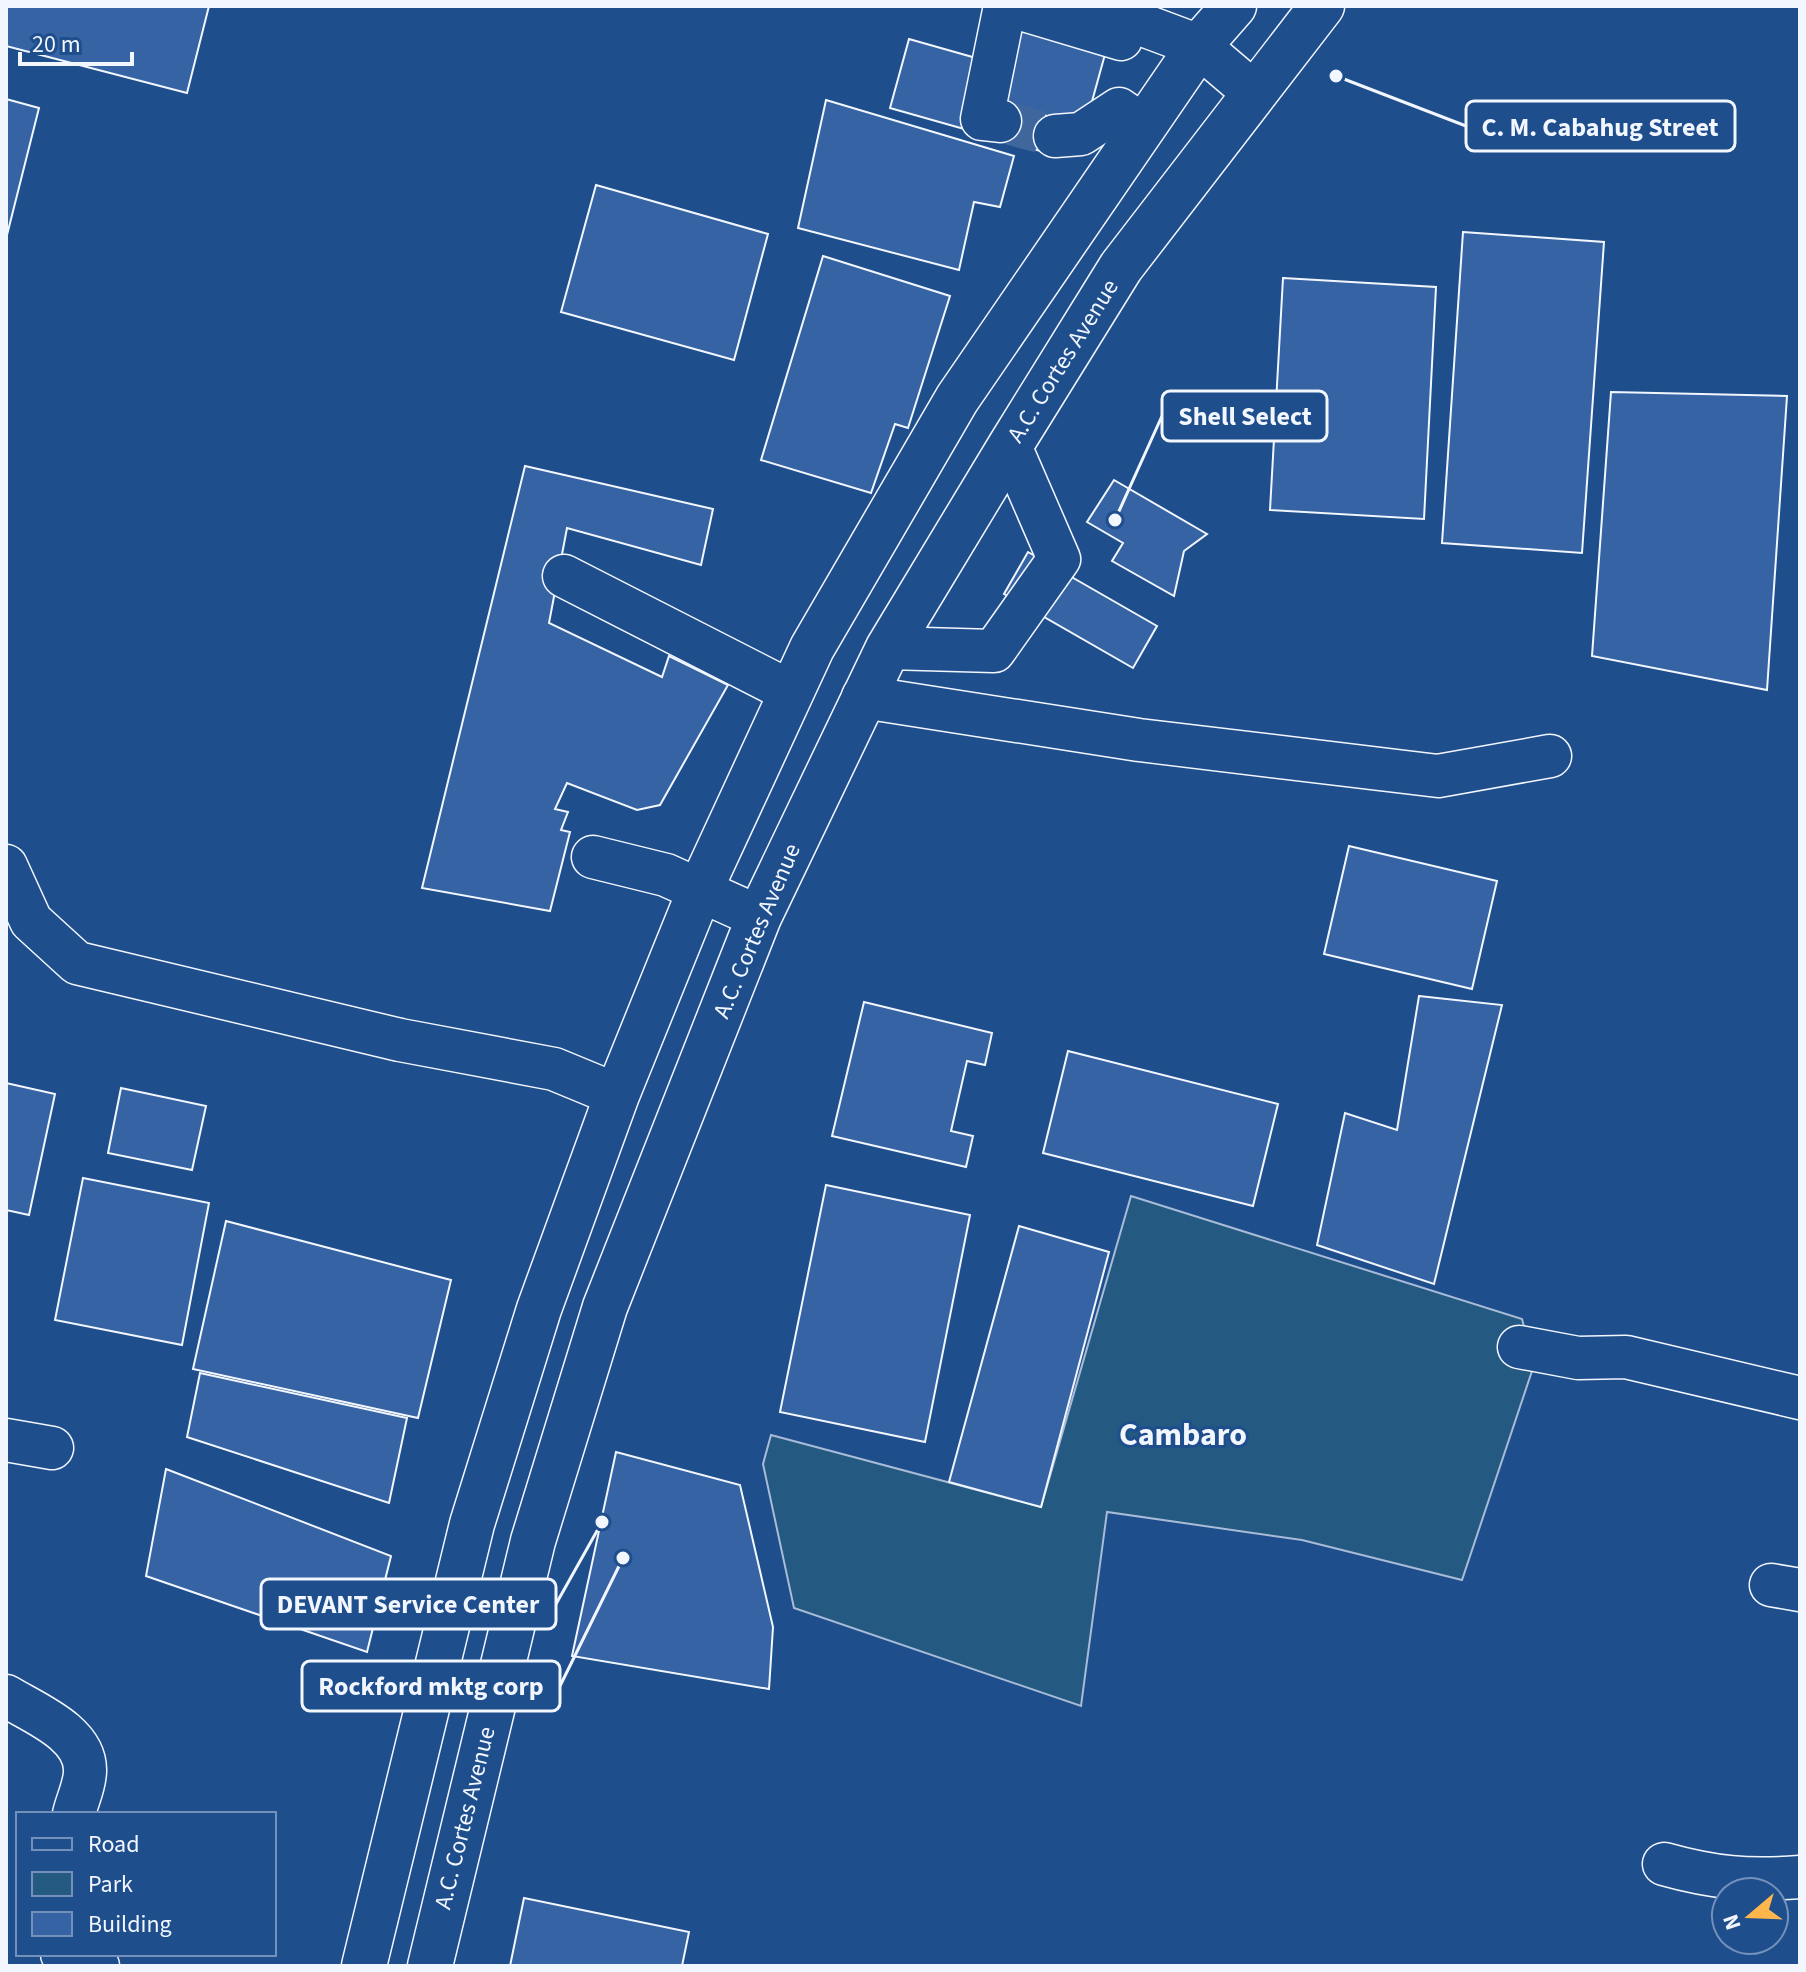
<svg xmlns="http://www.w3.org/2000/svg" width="1806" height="1972" font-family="'Source Sans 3',sans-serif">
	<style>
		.green { fill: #245a82; stroke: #a8bbd7; stroke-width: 2 }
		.building { fill: #3563a3; stroke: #f2f6ff; stroke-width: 2 }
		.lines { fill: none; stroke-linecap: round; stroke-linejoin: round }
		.minor-tunnel { stroke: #3f679d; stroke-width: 42; stroke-dasharray: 42 21; stroke-linecap: butt }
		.minor-casing { stroke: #f2f6ff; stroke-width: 45 }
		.major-casing { stroke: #f2f6ff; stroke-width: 47 }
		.minor { stroke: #1f4e8c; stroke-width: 42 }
		.major { stroke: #1f4e8c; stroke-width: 44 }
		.labels { text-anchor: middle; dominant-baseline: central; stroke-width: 6; stroke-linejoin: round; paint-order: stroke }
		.street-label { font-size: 24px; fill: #f2f6ff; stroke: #1f4e8c }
		.district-label { font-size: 32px; font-weight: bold; fill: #f2f6ff; stroke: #1f4e8c }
		.leader { fill: none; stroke: #f2f6ff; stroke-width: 3 }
		.callout-dot { fill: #f2f6ff; stroke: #1f4e8c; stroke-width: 3 }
		.callout { fill: #1f4e8c; stroke: #f2f6ff; stroke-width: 3 }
		.callout-label { font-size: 26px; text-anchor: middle; font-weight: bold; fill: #f2f6ff }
	</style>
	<rect width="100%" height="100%" fill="#1f4e8c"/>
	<polygon class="green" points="1131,1196 1522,1319 1534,1365 1462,1580 1302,1540 1107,1512 1081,1706 794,1608 763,1464 771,1435 1041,1507"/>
	<g class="building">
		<polygon points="6,6 209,6 187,93 6,46"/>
		<polygon points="1023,29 1107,47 1091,105 1063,120 995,103 1015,43"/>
		<polygon points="909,39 983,60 964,129 890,108"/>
		<polygon points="6,99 39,108 6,239"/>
		<polygon points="826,100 1014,156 1000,207 974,202 959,270 798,228"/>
		<polygon points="1004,105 1059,120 1050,154 997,138"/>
		<polygon points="596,185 768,234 734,360 561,312"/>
		<polygon points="1463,232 1604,242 1582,553 1442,543"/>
		<polygon points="823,256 950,296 908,428 895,424 871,493 761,460"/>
		<polygon points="1283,278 1436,287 1424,519 1270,510"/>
		<polygon points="1611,392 1787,396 1767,690 1592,656"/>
		<polygon points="525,466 713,509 701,565 567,528 549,623 662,677 669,656 728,685 660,805 637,810 567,783 555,809 568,812 561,830 570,832 550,911 422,888"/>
		<polygon points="1114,480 1207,534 1184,551 1174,596 1112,561 1123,543 1087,522"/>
		<polygon points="1028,552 1157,626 1133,668 1004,594"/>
		<polygon points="1349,846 1497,881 1472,989 1324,954"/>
		<polygon points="1419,996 1502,1005 1434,1284 1317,1245 1345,1113 1397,1130"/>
		<polygon points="864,1002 992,1033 985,1065 967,1061 951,1131 973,1136 966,1167 832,1136"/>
		<polygon points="1068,1051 1278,1104 1253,1206 1043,1153"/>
		<polygon points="6,1083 55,1094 29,1215 6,1210"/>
		<polygon points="121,1088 206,1106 192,1170 108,1153"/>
		<polygon points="83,1178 209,1203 182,1345 55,1320"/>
		<polygon points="826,1185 970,1215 925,1442 780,1412"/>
		<polygon points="226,1221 451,1280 418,1418 193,1369"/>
		<polygon points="1019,1226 1109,1252 1041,1507 949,1482"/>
		<polygon points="200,1373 407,1418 389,1503 187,1437"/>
		<polygon points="616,1452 740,1485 773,1627 769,1689 572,1656"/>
		<polygon points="166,1469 391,1556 367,1652 146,1576"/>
		<polygon points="524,1898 689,1932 682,1966 510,1966"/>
	</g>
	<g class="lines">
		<polyline class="minor-tunnel" points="1000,121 1055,136"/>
		<defs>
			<g id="minor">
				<polyline points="1011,6 1121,39"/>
				<polyline points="1092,6 1199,46 1253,92"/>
				<polyline points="1000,121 982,119 1005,6"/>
				<polyline points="1055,136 1081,134 1119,109 1144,126"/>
				<polyline points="564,576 791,692"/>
				<polyline points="888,648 994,651 1059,559 1010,446"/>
				<polyline points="863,697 1139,740 1438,776 1550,756"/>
				<polyline points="593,857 666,875 759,917"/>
				<polyline points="6,866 31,921 77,963 400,1040 554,1069 617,1095"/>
				<polyline points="1519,1347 1578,1358 1626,1357 1800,1398"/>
				<polyline points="6,1440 52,1448"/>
				<polyline points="1771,1585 1800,1590"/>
				<path d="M6,1696C34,1713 86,1733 85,1771C85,1785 77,1801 74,1814"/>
				<path d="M1664,1864C1714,1878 1748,1881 1800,1877"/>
				<polyline points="62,1954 98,1966"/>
			</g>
			<g id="major">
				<polyline points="364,1966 472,1524 539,1309 617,1095 700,890 812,648 957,399 1199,46 1234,6"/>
				<polyline points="430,1966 533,1541 605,1307 759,917 888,648 1010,446 1121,267 1322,6"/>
			</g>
		</defs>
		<use href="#minor" class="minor-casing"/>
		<use href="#major" class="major-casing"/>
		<use href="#minor" class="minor"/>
		<use href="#major" class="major"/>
	</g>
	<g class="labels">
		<g class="street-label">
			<text transform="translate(1063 361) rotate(-58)">A.C. Cortes Avenue</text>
			<text transform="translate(757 931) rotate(-67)">A.C. Cortes Avenue</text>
			<text transform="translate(465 1818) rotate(-76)">A.C. Cortes Avenue</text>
		</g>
		<g class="district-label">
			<text x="1183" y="1435">Cambaro</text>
		</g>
	</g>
	<path class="leader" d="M1336 76L1466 126M1115 520L1162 416M602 1522L556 1604M623 1558L560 1686"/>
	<g class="callout-dot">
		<circle cx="1336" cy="76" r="8"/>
		<circle cx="1115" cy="520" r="8"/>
		<circle cx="602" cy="1522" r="8"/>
		<circle cx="623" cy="1558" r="8"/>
	</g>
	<g class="callout">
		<rect x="1466" y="101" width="269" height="50" rx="8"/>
		<rect x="1162" y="391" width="165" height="50" rx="8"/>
		<rect x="261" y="1579" width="295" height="50" rx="8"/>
		<rect x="302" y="1661" width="258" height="50" rx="8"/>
	</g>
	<g class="callout-label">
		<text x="1600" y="136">C. M. Cabahug Street</text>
		<text x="1245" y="425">Shell Select</text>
		<text x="408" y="1613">DEVANT Service Center</text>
		<text x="431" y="1695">Rockford mktg corp</text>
	</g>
	<rect width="1806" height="1972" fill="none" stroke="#f2f6ff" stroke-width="16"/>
	<rect x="16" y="1812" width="260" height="144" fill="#1f4e8c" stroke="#7391ba" stroke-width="2"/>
	<rect x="32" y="1838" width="40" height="12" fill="#1f4e8c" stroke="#7391ba" stroke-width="2"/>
	<text x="88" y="1852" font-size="24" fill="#f2f6ff">Road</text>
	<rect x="32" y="1872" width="40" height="24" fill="#245a82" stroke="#7391ba" stroke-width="2"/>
	<text x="88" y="1892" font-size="24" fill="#f2f6ff">Park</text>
	<rect x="32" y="1912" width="40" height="24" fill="#3563a3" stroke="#7391ba" stroke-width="2"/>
	<text x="88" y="1932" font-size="24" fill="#f2f6ff">Building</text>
	<g transform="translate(1750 1916) rotate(251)"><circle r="38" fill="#1f4e8c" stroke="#7391ba" stroke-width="2"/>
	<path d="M0-6L14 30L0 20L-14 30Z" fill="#ffb74d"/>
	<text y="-12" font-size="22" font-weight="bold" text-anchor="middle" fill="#f2f6ff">N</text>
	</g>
	<path d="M20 52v12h112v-12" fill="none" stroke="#f2f6ff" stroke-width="4"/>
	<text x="32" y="52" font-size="24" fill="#f2f6ff" stroke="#1f4e8c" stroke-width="6" paint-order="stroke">20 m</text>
</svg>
